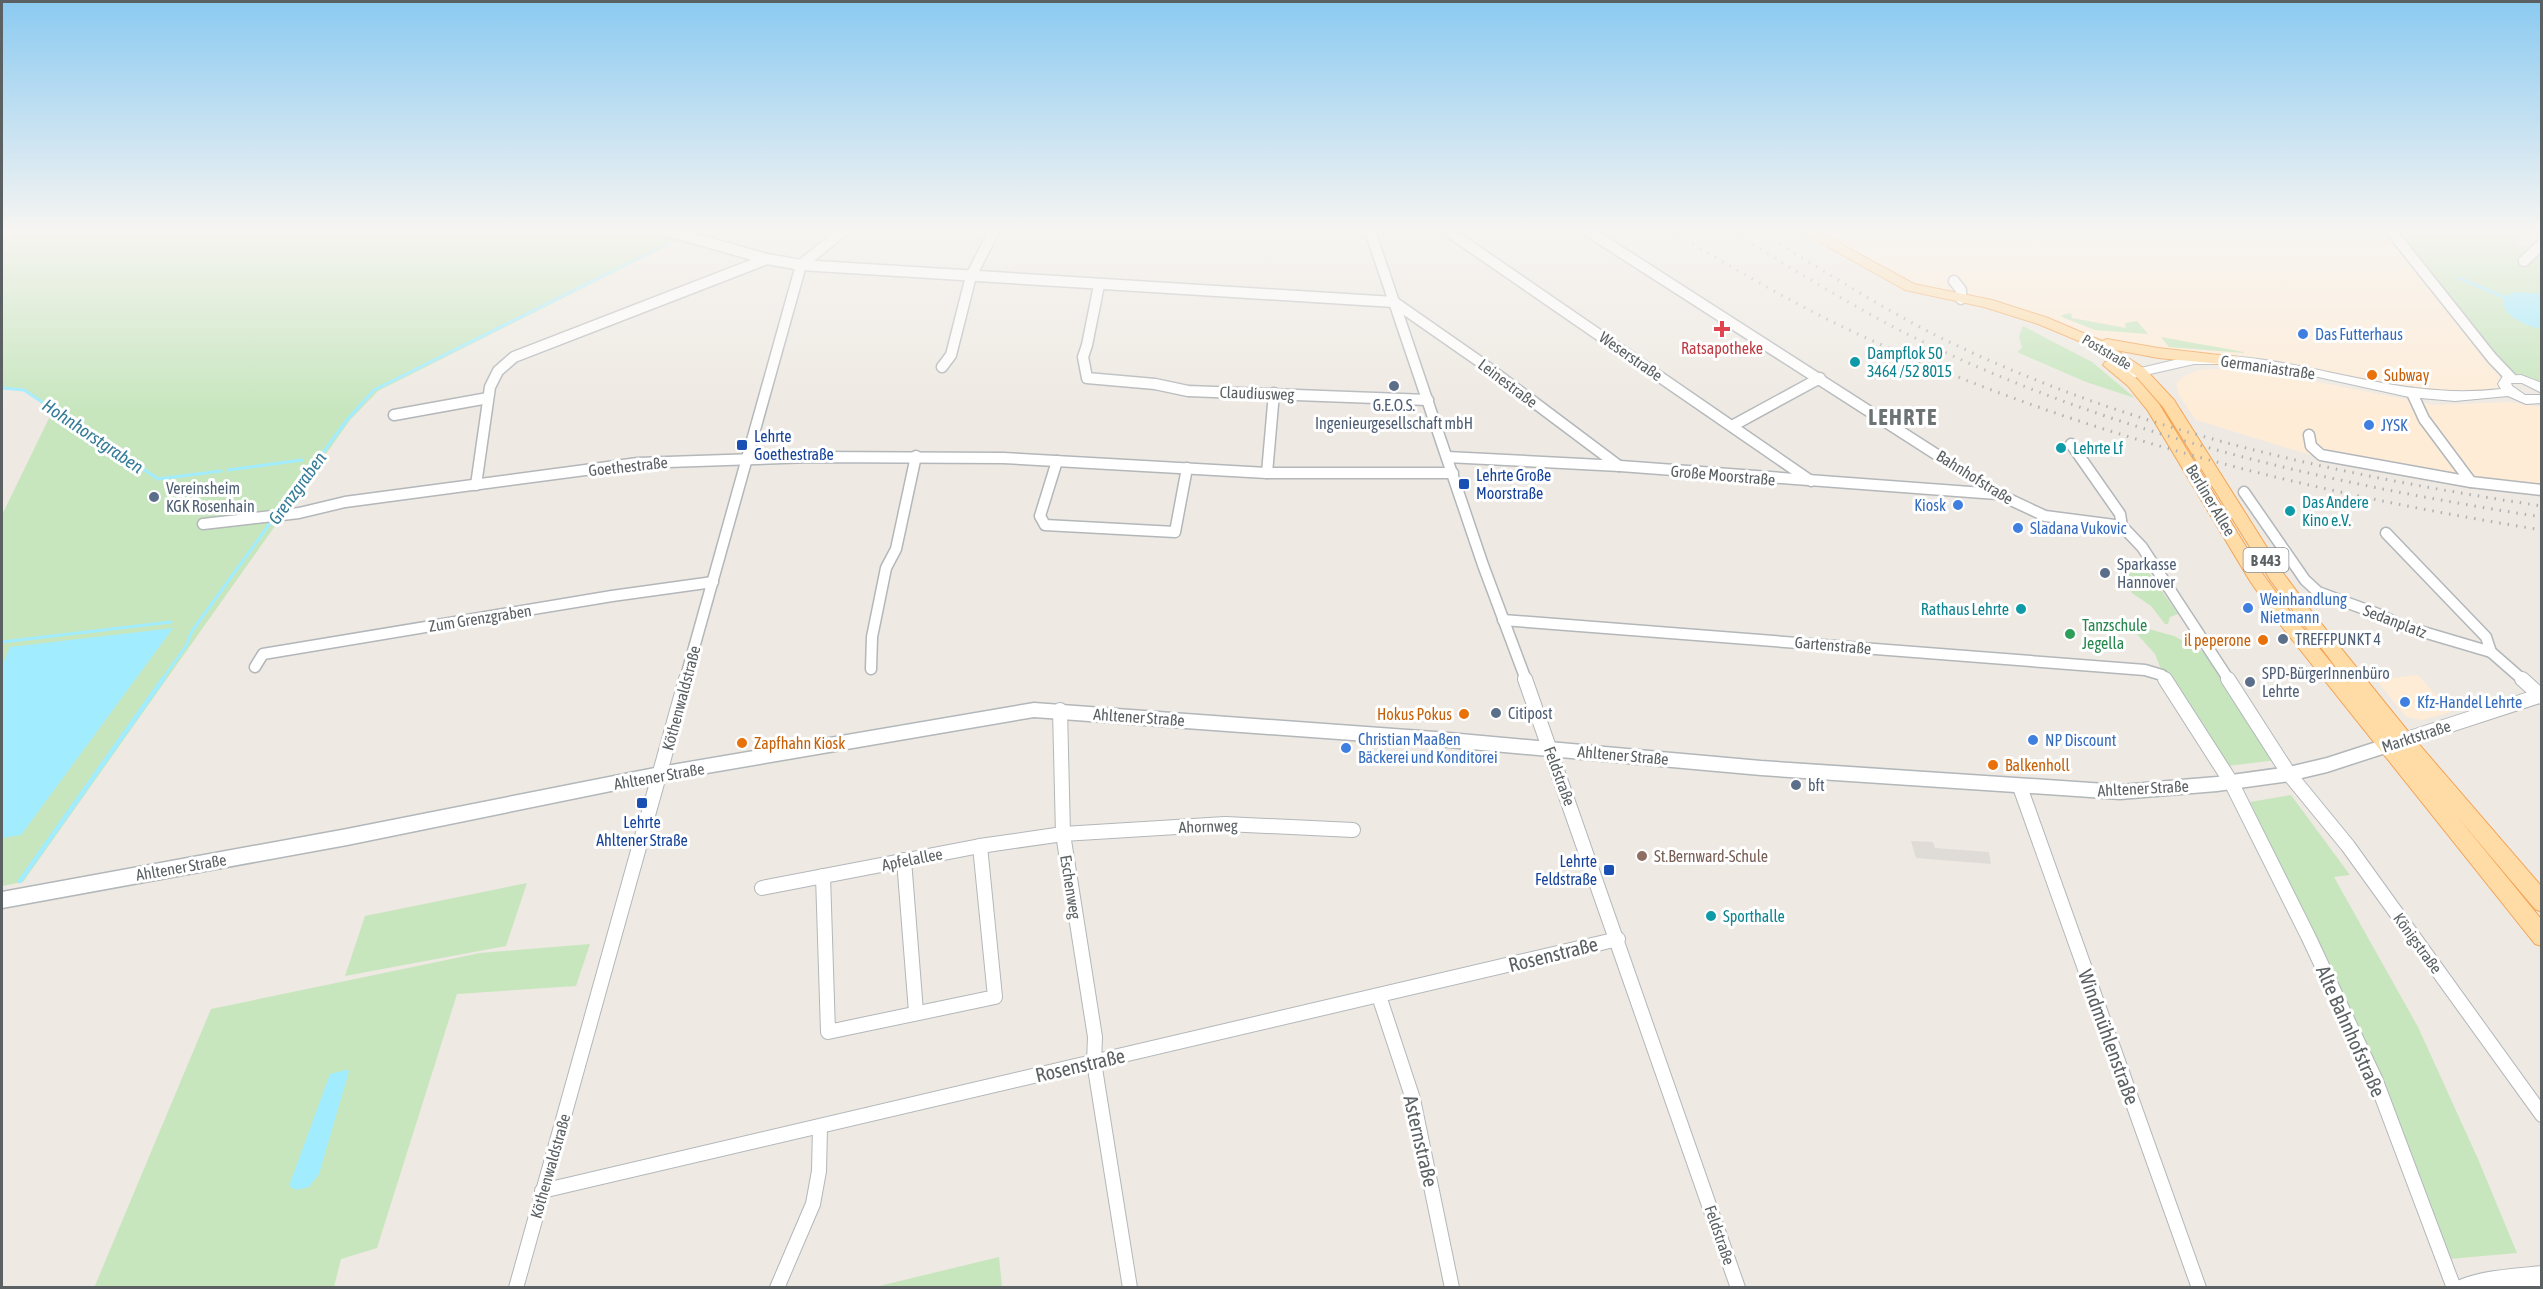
<svg xmlns="http://www.w3.org/2000/svg" width="2543" height="1289" font-family="'Asap Condensed',sans-serif">
	<style>
		.commercial { fill: #feecd7 }
		.industrial { fill: #dfdbd7 }
		.green { fill: #c7e6be }
		.water { fill: #a1ecff }
		.lines { fill: none; stroke-linecap: round; stroke-linejoin: round }
		.stream-far1 { stroke: #a1ecff; stroke-width: 3 }
		.stream { stroke: #a1ecff; stroke-width: 4.5 }
		.minor-far1-casing { stroke: #b3b7ba; stroke-width: 13 }
		.minor-casing { stroke: #b3b7ba; stroke-width: 16 }
		.tertiary-casing { stroke: #b3b7ba; stroke-width: 2 }
		.secondary-casing { stroke: #b2b7ba; stroke-width: 3 }
		.primary-casing { stroke: #f4a355; stroke-width: 2 }
		.minor-far1 { stroke: #fff; stroke-width: 10 }
		.minor { stroke: #fff; stroke-width: 14 }
		.tertiary { fill: #fff; fill-rule: evenodd }
		.secondary { fill: #fff; fill-rule: evenodd }
		.primary { fill: #ffdca6; fill-rule: evenodd }
		.rail { stroke: #b1b2b3; stroke-width: 3; stroke-dasharray: 1.5 7; stroke-linecap: butt }
		.health-dot { fill: #e0444e; stroke: #fff; stroke-width: 2 }
		.shop-dot { fill: #3f7fe0; stroke: #fff; stroke-width: 2 }
		.culture-dot { fill: #0f9aa8; stroke: #fff; stroke-width: 2 }
		.food-dot { fill: #e8710a; stroke: #fff; stroke-width: 2 }
		.service-dot { fill: #5c6f8a; stroke: #fff; stroke-width: 2 }
		.transit-dot { fill: #1a4fb4; stroke: #fff; stroke-width: 2 }
		.leisure-dot { fill: #2e9e5b; stroke: #fff; stroke-width: 2 }
		.education-dot { fill: #8d6e63; stroke: #fff; stroke-width: 2 }
		.labels { text-anchor: middle; dominant-baseline: central; stroke-width: 6; stroke-linejoin: round; paint-order: stroke }
		.far-street-label { font-size: 14px; fill: #5b6163; stroke: #fff }
		.shield { fill: #fff; stroke: #8c9092; stroke-width: 1.5 }
		.shield-label { font-size: 15px; font-weight: bold; fill: #5b6163 }
		.shop-label { font-size: 16px; fill: #366cbe; stroke: #fff; text-anchor: start }
		.health-label { font-size: 16px; fill: #be3a42; stroke: #fff }
		.culture-label { font-size: 16px; fill: #0d838f; stroke: #fff; text-anchor: start }
		.street-label { font-size: 16px; fill: #5b6163; stroke: #fff }
		.food-label { font-size: 16px; fill: #c56008; stroke: #fff; text-anchor: start }
		.service-label { font-size: 16px; fill: #4e5e75; stroke: #fff; text-anchor: start }
		.transit-label { font-size: 16px; fill: #164399; stroke: #fff; text-anchor: start }
		.leisure-label { font-size: 16px; fill: #27864d; stroke: #fff; text-anchor: start }
		.education-label { font-size: 16px; fill: #785e54; stroke: #fff; text-anchor: start }
		.water-label { font-size: 18px; font-style: italic; fill: #357c98; stroke: #fff }
		.near-street-label { font-size: 20px; fill: #5b6163; stroke: #fff }
		.district-label { font-size: 22px; font-weight: bold; letter-spacing: 1.5px; fill: #6c7375; stroke: #fff }
	</style>
	<rect width="100%" height="100%" fill="#eee9e2"/>
	<g class="commercial">
		<polygon points="1816,231 2395,231 2500,374 2498,383 2500,389 2455,394 2407,389 2264,359 2155,355 1920,286"/>
		<polygon points="2227,368 2262,371 2435,405 2510,402 2541,407 2541,496 2478,488 2320,458 2196,420 2179,396 2176,383 2184,376 2199,370"/>
		<polygon points="2418,675 2451,712 2422,720 2406,717 2376,680"/>
	</g>
	<polygon class="industrial" points="1911,841 1933,842 1935,848 1989,852 1991,864 1916,858"/>
	<g class="green">
		<polygon points="2,231 646,231 679,240 378,391 350,420 23,882 2,886 2,515 51,414 30,392 2,387"/>
		<polygon points="2395,231 2524,231 2515,244 2541,251 2541,384 2533,378 2510,373"/>
		<polygon points="2071,313 2072,318 2126,328 2125,323 2137,321 2148,334 2095,330 2062,317 2062,315"/>
		<polygon points="2023,326 2092,362 2135,398 2086,382 2017,352 2022,348 2019,336"/>
		<polygon points="2161,337 2244,352 2244,353 2169,347"/>
		<polygon points="2116,571 2149,573 2178,614 2170,617 2168,624 2165,624 2151,606 2132,593"/>
		<polygon points="2127,623 2174,636 2204,652 2276,760 2228,766 2162,672 2155,654"/>
		<polygon points="2291,795 2350,875 2334,877 2418,1027 2478,1159 2517,1253 2449,1259 2379,1075 2250,802"/>
		<polygon points="527,883 506,946 345,976 365,916"/>
		<polygon points="590,944 576,986 457,994 377,1248 341,1259 334,1287 94,1288 211,1009 480,953"/>
		<polygon points="999,1257 1002,1287 875,1287"/>
	</g>
	<g class="water">
		<path d="M2515,292L2541,294V329C2527,326 2498,315 2504,297Z"/>
		<polygon points="173,628 21,835 2,838 2,666 10,647"/>
		<polygon points="346,1070 349,1071 319,1174 309,1187 296,1190 289,1186 330,1074"/>
	</g>
	<g class="lines">
		<g class="stream-far1">
			<polyline points="2459,278 2504,297"/>
			<polyline points="2,388 24,390 158,479 221,471"/>
			<polyline points="228,470 302,460"/>
			<polyline points="279,512 347,420 374,390 679,238"/>
			<polyline points="2,642 171,622"/>
			<polyline points="162,680 186,646 192,631 274,518"/>
		</g>
		<polyline class="stream" points="20,881 163,679"/>
		<defs>
			<g id="minor-far1">
				<polyline points="668,231 767,259 801,265 1394,302"/>
				<polyline points="1370,231 1483,565 1526,680"/>
				<polyline points="1448,231 1811,481"/>
				<polyline points="1588,231 1998,494 2045,516 2122,526 2142,547 2229,680"/>
				<polyline points="2391,231 2492,358 2511,378"/>
				<polyline points="2524,261 2542,244"/>
				<polyline points="1954,281 1961,290 1961,299"/>
				<polyline points="1099,285 1087,345 1083,357 1087,378 1155,384 1188,391 1428,400"/>
				<polyline points="1394,302 1483,364 1619,466"/>
				<polyline points="942,367 951,355 971,276 994,231"/>
				<polyline points="2412,393 2424,419 2471,482"/>
				<polyline points="394,415 488,398"/>
				<polyline points="1732,426 1820,378"/>
				<polyline points="2309,435 2311,446 2321,455 2471,482 2542,490"/>
				<polyline points="2071,444 2120,514 2122,526"/>
				<polyline points="1447,457 1620,466 1997,494"/>
				<polyline points="1057,461 1040,516 1045,525 1175,532 1187,468"/>
				<polyline points="1267,473 1274,393"/>
				<polyline points="476,485 490,387 498,371 514,357 767,259"/>
				<polyline points="2244,492 2305,580 2318,592 2378,614 2403,626 2491,652 2486,637 2386,533"/>
				<polyline points="203,524 299,513 345,502 638,463 811,457 1003,458 1267,473 1453,473"/>
				<polyline points="1503,620 2145,670 2162,675 2166,680"/>
				<polyline points="2491,652 2523,680"/>
				<polyline points="255,667 263,654 612,596 713,582"/>
				<polyline points="871,669 872,637 886,568 896,549 916,456"/>
				<polyline points="685,680 801,265 843,231"/>
			</g>
			<g id="minor">
				<polyline points="1525,679 1738,1288"/>
				<polyline points="2165,679 2231,782 2308,936 2376,1081 2454,1288"/>
				<polyline points="2228,679 2289,774 2348,846 2542,1115"/>
				<polyline points="2522,679 2542,697"/>
				<polyline points="1060,710 1063,834 1095,1037 1094,1062 1130,1288"/>
				<polyline points="2404,740 2542,695"/>
				<polyline points="2020,787 2199,1288"/>
				<polyline points="904,860 916,1012"/>
				<polyline points="823,876 828,1032 995,997 980,846"/>
				<polyline points="762,888 980,846 1063,834 1225,824 1353,830"/>
				<polyline points="1379,996 1413,1099 1452,1288"/>
				<polyline points="542,1191 1618,939"/>
				<polyline points="516,1288 686,679"/>
				<polyline points="777,1288 813,1204 819,1171 820,1127"/>
			</g>
			<g id="tertiary">
				<path d="M2217,355C2316,360 2399,401 2501,389L2498,384L2503,376L2521,375L2542,383V393L2522,383H2511L2512,386L2525,395H2542V403L2526,404L2508,396L2455,401L2409,397L2300,373L2245,364H2194L2128,379L2122,375L2124,372L2183,358Z"/>
				<path d="M2542,1266V1286L2454,1288L2457,1281C2483,1270 2513,1269 2542,1266Z"/>
			</g>
			<polygon id="secondary" points="1034,703 1449,733 1761,761 2120,785 2217,777 2289,767 2327,758 2398,735 2404,737 2407,742 2404,747 2398,749 2327,772 2289,781 2217,791 2120,799 1761,775 1449,747 1034,717 660,781 347,845 2,908 2,892 347,829 660,767"/>
			<path id="primary" d="M1800,231H1817L1914,284L1992,300L2048,318L2102,341L2107,339L2158,348L2237,357L2239,360L2232,365L2158,358L2116,350L2145,369L2174,400L2283,573L2315,616L2411,735L2542,887V912L2535,909L2455,814L2542,920V946L2535,944L2282,627L2250,581L2148,411L2128,386L2103,365L2105,362L2111,361L2086,344L2038,324L1984,307L1905,290ZM2126,370L2135,375L2163,407L2271,581L2350,686L2294,617L2262,573L2159,404L2138,380Z"/>
		</defs>
		<use href="#minor-far1" class="minor-far1-casing"/>
		<use href="#minor" class="minor-casing"/>
		<use href="#tertiary" class="tertiary-casing"/>
		<use href="#secondary" class="secondary-casing"/>
		<use href="#primary" class="primary-casing"/>
		<use href="#minor-far1" class="minor-far1"/>
		<use href="#minor" class="minor"/>
		<use href="#tertiary" class="tertiary"/>
		<use href="#secondary" class="secondary"/>
		<use href="#primary" class="primary"/>
		<g class="rail">
			<path d="M1671,231C1736,270 1802,309 1871,340C2085,437 2311,493 2542,530"/>
			<path d="M1731,231C1799,273 1867,316 1940,350C2131,439 2335,485 2542,517"/>
			<path d="M1758,231C1825,271 1891,315 1962,348C2146,434 2343,476 2542,506"/>
		</g>
	</g>
	<linearGradient id="sky" x2="0" y2="1"><stop stop-color="#8bcaf1"/><stop offset="0.56" stop-color="#f7f5f2"/><stop offset="1" stop-color="#f7f5f2" stop-opacity="0"/></linearGradient>
	<rect width="2543" height="411" fill="url(#sky)"/>
	<path class="health-dot" d="M1719 320h6v6h6v6h-6v6h-6v-6h-6v-6h6z"/>
	<g class="shop-dot">
		<circle cx="2303" cy="334" r="6"/>
		<circle cx="2369" cy="425" r="6"/>
		<circle cx="1958" cy="505" r="6"/>
		<circle cx="2018" cy="528" r="6"/>
		<circle cx="2248" cy="608" r="6"/>
		<circle cx="2405" cy="702" r="6"/>
		<circle cx="2033" cy="740" r="6"/>
		<circle cx="1346" cy="748" r="6"/>
	</g>
	<g class="culture-dot">
		<circle cx="1855" cy="362" r="6"/>
		<circle cx="2061" cy="448" r="6"/>
		<circle cx="2290" cy="511" r="6"/>
		<circle cx="2021" cy="609" r="6"/>
		<circle cx="1711" cy="916" r="6"/>
	</g>
	<g class="food-dot">
		<circle cx="2372" cy="375" r="6"/>
		<circle cx="2263" cy="640" r="6"/>
		<circle cx="1464" cy="714" r="6"/>
		<circle cx="742" cy="743" r="6"/>
		<circle cx="1993" cy="765" r="6"/>
	</g>
	<g class="service-dot">
		<circle cx="1394" cy="386" r="6"/>
		<circle cx="154" cy="497" r="6"/>
		<circle cx="2105" cy="573" r="6"/>
		<circle cx="2283" cy="639" r="6"/>
		<circle cx="2250" cy="682" r="6"/>
		<circle cx="1496" cy="713" r="6"/>
		<circle cx="1796" cy="785" r="6"/>
	</g>
	<g class="transit-dot">
		<rect x="736" y="439" width="12" height="12" rx="3"/>
		<rect x="1458" y="478" width="12" height="12" rx="3"/>
		<rect x="636" y="797" width="12" height="12" rx="3"/>
		<rect x="1603" y="864" width="12" height="12" rx="3"/>
	</g>
	<circle class="leisure-dot" cx="2070" cy="634" r="6"/>
	<circle class="education-dot" cx="1642" cy="856" r="6"/>
	<g class="labels">
		<g class="far-street-label">
			<text transform="translate(2107 352) rotate(31)">Poststraße</text>
		</g>
		<rect class="shield" x="2243.5" y="548" width="45" height="24" rx="4.5"/>
		<g class="shield-label">
			<text x="2266" y="560">B 443</text>
		</g>
		<g class="shop-label">
			<text x="2315" y="334">Das Futterhaus</text>
			<text x="2381" y="425">JYSK</text>
			<text x="1946" y="505" text-anchor="end">Kiosk</text>
			<text x="2030" y="528">Sladana Vukovic</text>
			<text x="2260" y="599">Weinhandlung<tspan x="2260" dy="18">Nietmann</tspan></text>
			<text x="2417" y="702">Kfz-Handel Lehrte</text>
			<text x="1358" y="739">Christian Maaßen<tspan x="1358" dy="18">Bäckerei und Konditorei</tspan></text>
			<text x="2045" y="740">NP Discount</text>
		</g>
		<g class="health-label">
			<text x="1722" y="348">Ratsapotheke</text>
		</g>
		<g class="culture-label">
			<text x="1867" y="353">Dampflok 50<tspan x="1867" dy="18">3464 /52 8015</tspan></text>
			<text x="2073" y="448">Lehrte Lf</text>
			<text x="2302" y="502">Das Andere<tspan x="2302" dy="18">Kino e.V.</tspan></text>
			<text x="2009" y="609" text-anchor="end">Rathaus Lehrte</text>
			<text x="1723" y="916">Sporthalle</text>
		</g>
		<g class="street-label">
			<text transform="translate(1631 356) rotate(35)">Weserstraße</text>
			<text transform="translate(2268 367) rotate(8)">Germaniastraße</text>
			<text transform="translate(1508 383) rotate(37)">Leinestraße</text>
			<text transform="translate(1257 393) rotate(2)">Claudiusweg</text>
			<text transform="translate(628 466) rotate(-6)">Goethestraße</text>
			<text transform="translate(1723 475) rotate(5)">Große Moorstraße</text>
			<text transform="translate(1975 477) rotate(32)">Bahnhofstraße</text>
			<text transform="translate(2211 500) rotate(59)">Berliner Allee</text>
			<text transform="translate(480 618) rotate(-9)">Zum Grenzgraben</text>
			<text transform="translate(2395 621) rotate(21)">Sedanplatz</text>
			<text transform="translate(1833 645) rotate(5)">Gartenstraße</text>
			<text transform="translate(681 698) rotate(-75)">Köthenwaldstraße</text>
			<text transform="translate(1139 717) rotate(4)">Ahltener Straße</text>
			<text transform="translate(2416 736) rotate(-18)">Marktstraße</text>
			<text transform="translate(1623 755) rotate(5)">Ahltener Straße</text>
			<text transform="translate(659 776) rotate(-10)">Ahltener Straße</text>
			<text transform="translate(1560 776) rotate(70)">Feldstraße</text>
			<text transform="translate(2143 788) rotate(-3)">Ahltener Straße</text>
			<text transform="translate(1208 826) rotate(-2)">Ahornweg</text>
			<text transform="translate(912 859) rotate(-11)">Apfelallee</text>
			<text transform="translate(181 867) rotate(-10)">Ahltener Straße</text>
			<text transform="translate(1071 887) rotate(81)">Eschenweg</text>
			<text transform="translate(2418 943) rotate(54)">Königstraße</text>
			<text transform="translate(550 1166) rotate(-74)">Köthenwaldstraße</text>
			<text transform="translate(1720 1235) rotate(71)">Feldstraße</text>
		</g>
		<g class="food-label">
			<text x="2384" y="375">Subway</text>
			<text x="2251" y="640" text-anchor="end">il peperone</text>
			<text x="1452" y="714" text-anchor="end">Hokus Pokus</text>
			<text x="754" y="743">Zapfhahn Kiosk</text>
			<text x="2005" y="765">Balkenholl</text>
		</g>
		<g class="service-label">
			<text x="1394" y="405" text-anchor="middle">G.E.O.S.<tspan x="1394" dy="18">Ingenieurgesellschaft mbH</tspan></text>
			<text x="166" y="488">Vereinsheim<tspan x="166" dy="18">KGK Rosenhain</tspan></text>
			<text x="2117" y="564">Sparkasse<tspan x="2117" dy="18">Hannover</tspan></text>
			<text x="2295" y="639">TREFFPUNKT 4</text>
			<text x="2262" y="673">SPD-BürgerInnenbüro<tspan x="2262" dy="18">Lehrte</tspan></text>
			<text x="1508" y="713">Citipost</text>
			<text x="1808" y="785">bft</text>
		</g>
		<g class="transit-label">
			<text x="754" y="436">Lehrte<tspan x="754" dy="18">Goethestraße</tspan></text>
			<text x="1476" y="475">Lehrte Große<tspan x="1476" dy="18">Moorstraße</tspan></text>
			<text x="642" y="822" text-anchor="middle">Lehrte<tspan x="642" dy="18">Ahltener Straße</tspan></text>
			<text x="1597" y="861" text-anchor="end">Lehrte<tspan x="1597" dy="18">Feldstraße</tspan></text>
		</g>
		<g class="leisure-label">
			<text x="2082" y="625">Tanzschule<tspan x="2082" dy="18">Jegella</tspan></text>
		</g>
		<g class="education-label">
			<text x="1654" y="856">St.Bernward-Schule</text>
		</g>
		<g class="water-label">
			<text transform="translate(93 436) rotate(34)">Hohnhorstgraben</text>
			<text transform="translate(297 488) rotate(-54)">Grenzgraben</text>
		</g>
		<g class="near-street-label">
			<text transform="translate(1553 954) rotate(-14)">Rosenstraße</text>
			<text transform="translate(2351 1031) rotate(66)">Alte Bahnhofstraße</text>
			<text transform="translate(2109 1037) rotate(70)">Windmühlenstraße</text>
			<text transform="translate(1080 1065) rotate(-13)">Rosenstraße</text>
			<text transform="translate(1421 1141) rotate(77)">Asternstraße</text>
		</g>
		<g class="district-label">
			<text x="1903" y="417">LEHRTE</text>
		</g>
	</g>
	<rect width="2543" height="1289" fill="none" stroke="#5b6163" stroke-width="6"/>
</svg>
